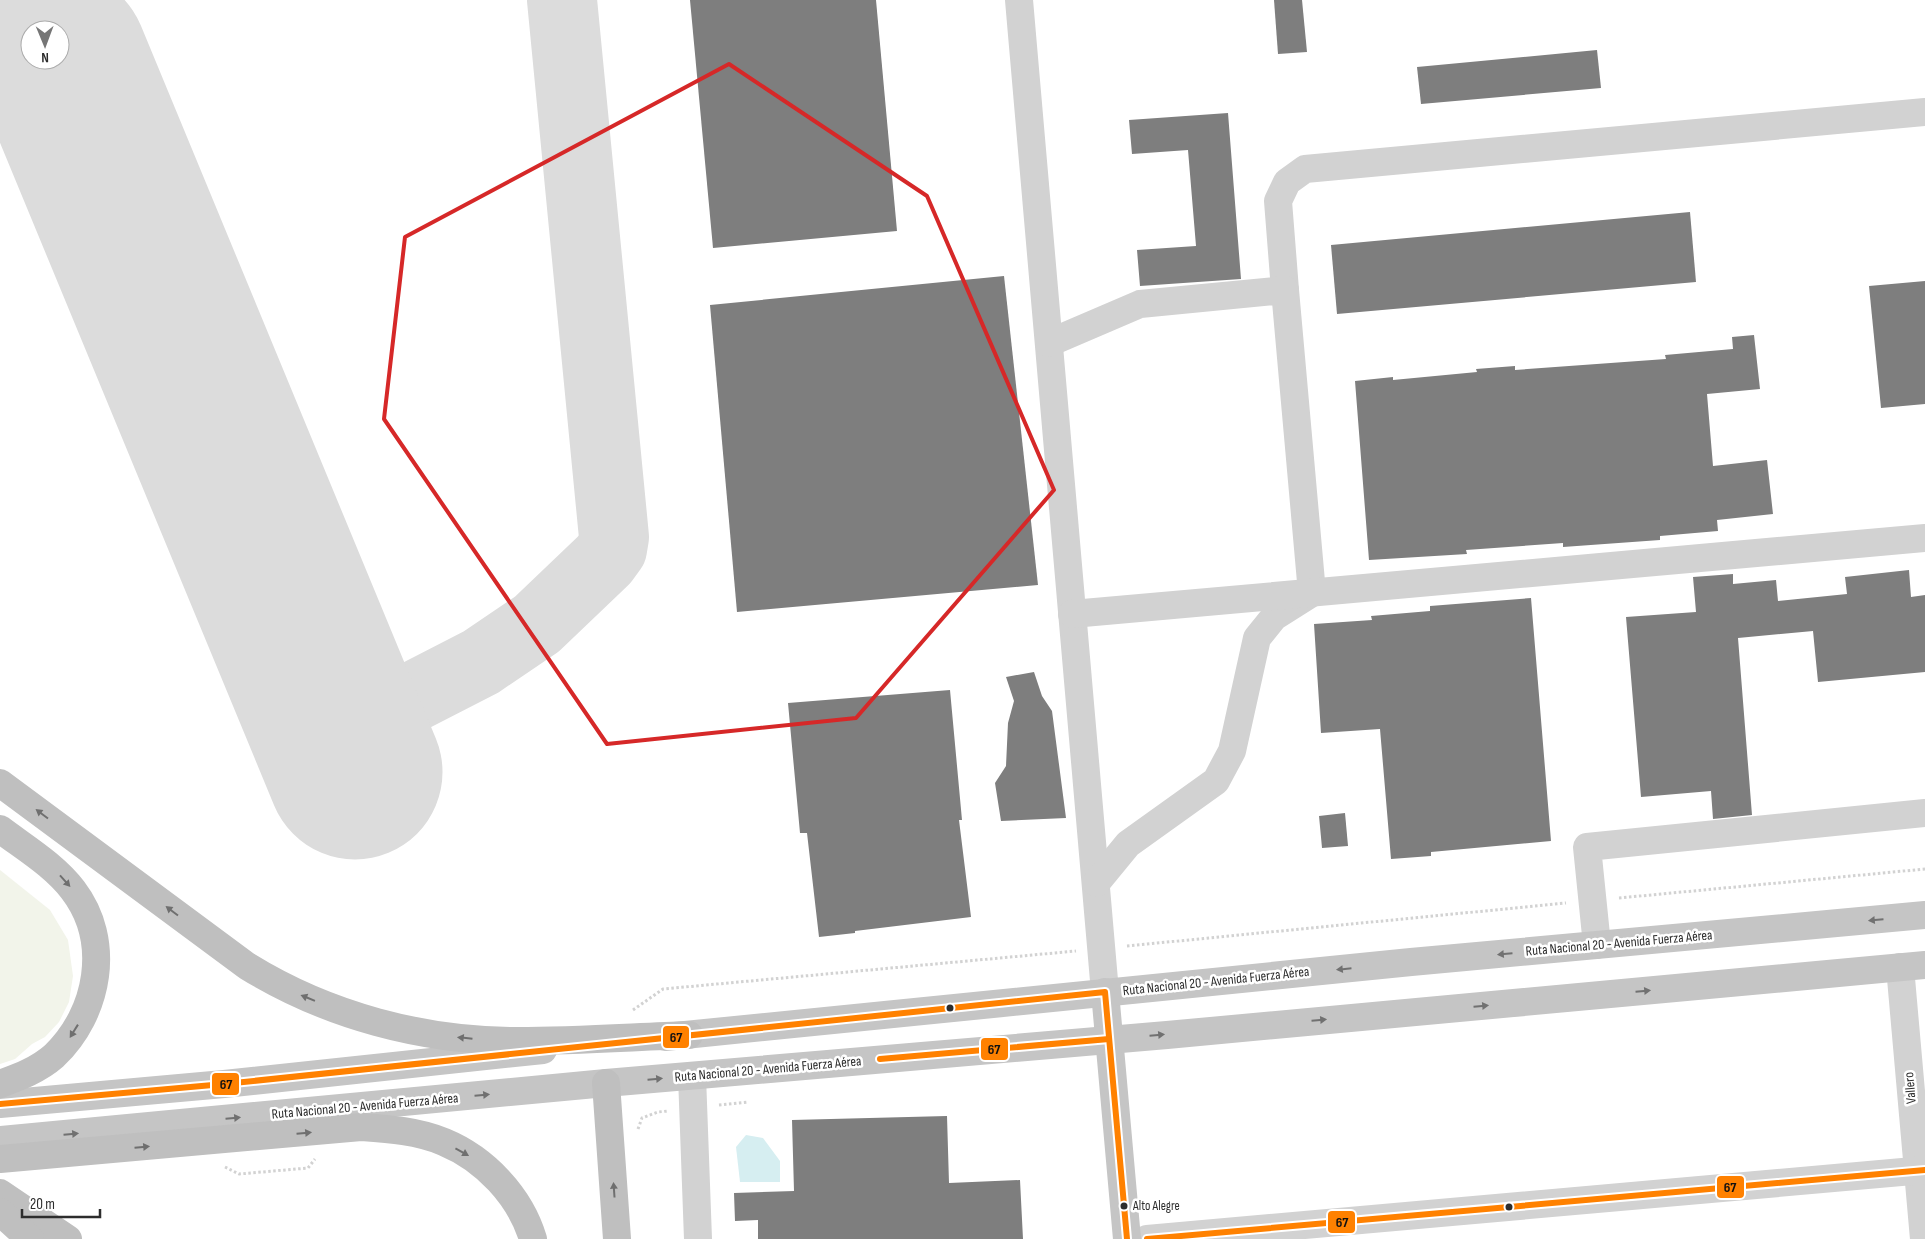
<svg xmlns="http://www.w3.org/2000/svg" width="1925" height="1239" font-family="'Sofia Sans Condensed',sans-serif">
	<style>
		.green { fill: #f2f4ea }
		.water { fill: #d6eef1 }
		.lines { fill: none; stroke-linecap: round; stroke-linejoin: round }
		.taxiway { stroke: #dcdcdc; stroke-width: 70 }
		.runway { stroke: #dcdcdc; stroke-width: 175 }
		.building { fill: #7e7e7e }
		.path { stroke: #d2d2d2; stroke-width: 3; stroke-dasharray: 2.5 2.5; stroke-linecap: butt }
		.minor { stroke: #d2d2d2; stroke-width: 28 }
		.major { stroke: #c5c5c5; stroke-width: 28 }
		.highway { stroke: #bfbfbf; stroke-width: 28 }
		.bus-1-casing { stroke: #fff; stroke-width: 10 }
		.bus-1 { stroke: #ff8100; stroke-width: 6 }
		.oneway { fill: #6f6f6f }
		.oneway2 { fill: #717171 }
		.marked { fill: none; stroke: #d62828; stroke-width: 4; stroke-linejoin: round }
		.bus-dot { fill: #2d2d2d; stroke: #fff; stroke-width: 2 }
		.labels { text-anchor: middle; dominant-baseline: central; stroke-width: 5; stroke-linejoin: round; paint-order: stroke }
		.bus-label { font-size: 13px; fill: #2d2d2d; stroke: #fff; text-anchor: start }
		.street-label { font-size: 14px; fill: #2d2d2d; stroke: #fff }
		.line-badge { stroke: #fff; stroke-width: 2 }
		.pale-badge-label { font-size: 14px; text-anchor: middle; font-weight: bold; fill: #111 }
	</style>
	<rect width="100%" height="100%" fill="#fff"/>
	<polygon class="green" points="0,870 50,910 68,940 73,976 69,1002 59,1022 45,1037 32,1044 15,1059 0,1064"/>
	<polygon class="water" points="746,1135 763,1138 780,1161 780,1182 740,1182 736,1147"/>
	<g class="lines">
		<polyline class="taxiway" points="339,735 481,662 537,624 604,560 612,549 614,537 562,0"/>
		<polyline class="runway" points="60,59 355,772"/>
	</g>
	<g class="building">
		<polygon points="690,0 876,0 897,231 713,248"/>
		<polygon points="1274,0 1302,0 1307,52 1278,54"/>
		<polygon points="1597,50 1601,88 1421,104 1417,67"/>
		<polygon points="1228,113 1241,279 1140,286 1137,250 1196,246 1188,150 1132,154 1129,120"/>
		<polygon points="1690,212 1696,282 1337,314 1331,245"/>
		<polygon points="1004,276 1038,585 737,612 710,305"/>
		<polygon points="1925,281 1925,404 1881,408 1869,286"/>
		<polygon points="1754,335 1760,389 1707,394 1713,466 1767,460 1773,514 1717,520 1718,531 1660,536 1660,540 1563,547 1563,543 1466,550 1467,554 1369,560 1355,381 1393,377 1393,380 1477,372 1476,369 1515,366 1515,370 1666,359 1665,355 1733,349 1732,337"/>
		<polygon points="1909,570 1911,597 1925,595 1925,672 1818,682 1813,631 1738,638 1752,815 1713,819 1711,791 1641,797 1626,617 1696,612 1693,577 1733,574 1733,584 1776,580 1778,601 1847,594 1845,577"/>
		<polygon points="1531,598 1551,841 1431,852 1431,856 1391,859 1380,729 1321,733 1314,624 1372,620 1371,616 1430,611 1430,606"/>
		<polygon points="1034,672 1042,696 1052,711 1066,818 1001,821 995,783 1006,766 1008,723 1014,701 1006,677"/>
		<polygon points="950,690 962,820 959,820 971,917 855,931 855,933 819,937 807,833 800,833 788,703"/>
		<polygon points="1345,813 1348,846 1322,848 1319,816"/>
		<polygon points="947,1116 949,1183 1020,1180 1023,1239 758,1239 758,1220 735,1221 734,1193 794,1191 792,1120"/>
	</g>
	<g class="lines">
		<g class="path">
			<polyline points="1619,898 1925,869"/>
			<polyline points="1127,946 1566,903"/>
			<polyline points="633,1010 663,989 1076,951"/>
			<polyline points="719,1105 748,1102"/>
			<polyline points="638,1129 642,1118 658,1112 668,1111"/>
			<polyline points="225,1167 239,1174 308,1168 315,1159"/>
		</g>
		<g class="minor">
			<polyline points="1019,0 1105,992"/>
			<polyline points="1285,290 1278,201 1287,182 1305,169 1925,112"/>
			<polyline points="1049,343 1140,304 1285,290 1312,593 1274,617 1257,638 1232,751 1216,781 1128,844 1096,883"/>
			<polyline points="1072,614 1925,538"/>
			<polyline points="1597,945 1587,847 1925,813"/>
			<polyline points="1900,967 1924,1239"/>
			<polyline points="692,1076 698,1239"/>
			<polyline points="1147,1239 1925,1170"/>
		</g>
		<g class="major">
			<polyline points="1105,992 1127,1239"/>
			<polyline points="665,1037 1411,962 1925,915"/>
			<polyline points="0,1104 224,1084 543,1050"/>
			<polyline points="0,1140 606,1083 1167,1035 1925,965"/>
		</g>
		<g class="highway">
			<path d="M0,783L247,966C328,1016 423,1041 518,1041C575,1041 632,1037 689,1035"/>
			<path d="M0,829C25,848 54,865 73,890C112,941 99,1013 54,1056C38,1070 19,1077 0,1084"/>
			<polyline points="606,1083 617,1239"/>
			<path d="M0,1159L361,1127C389,1129 418,1131 444,1142C485,1159 520,1196 533,1239"/>
			<polyline points="0,1193 68,1239"/>
			<polyline points="0,1212 30,1239"/>
		</g>
		<defs>
			<g id="bus-1">
				<polyline points="880,1059 1109,1039"/>
				<polyline points="0,1104 224,1084 1105,992 1127,1239"/>
				<polyline points="1147,1239 1925,1170"/>
			</g>
		</defs>
		<use href="#bus-1" class="bus-1-casing"/>
		<use href="#bus-1" class="bus-1"/>
	</g>
	<defs><path id="oneway-solid" d="M-6-.8H1V-3.2L6.5 0L1 3.2V.8H-6Z" transform="scale(1.25)"/></defs>
	<g class="oneway">
		<use href="#oneway-solid" transform="translate(42 814) rotate(-143)"/>
		<use href="#oneway-solid" transform="translate(65 881) rotate(48)"/>
		<use href="#oneway-solid" transform="translate(172 911) rotate(-143)"/>
		<use href="#oneway-solid" transform="translate(308 998) rotate(-158)"/>
		<use href="#oneway-solid" transform="translate(74 1031) rotate(122)"/>
		<use href="#oneway-solid" transform="translate(465 1038) rotate(-174)"/>
		<use href="#oneway-solid" transform="translate(304 1133) rotate(-5)"/>
		<use href="#oneway-solid" transform="translate(142 1147) rotate(-5)"/>
		<use href="#oneway-solid" transform="translate(462 1152) rotate(29)"/>
		<use href="#oneway-solid" transform="translate(614 1190) rotate(-94)"/>
	</g>
	<g class="oneway2">
		<use href="#oneway-solid" transform="translate(1876 920) rotate(175)"/>
		<use href="#oneway-solid" transform="translate(1505 954) rotate(175)"/>
		<use href="#oneway-solid" transform="translate(1344 969) rotate(174)"/>
		<use href="#oneway-solid" transform="translate(1643 991) rotate(-5)"/>
		<use href="#oneway-solid" transform="translate(1481 1006) rotate(-5)"/>
		<use href="#oneway-solid" transform="translate(1319 1020) rotate(-5)"/>
		<use href="#oneway-solid" transform="translate(1157 1035) rotate(-5)"/>
		<use href="#oneway-solid" transform="translate(655 1079) rotate(-5)"/>
		<use href="#oneway-solid" transform="translate(482 1095) rotate(-5)"/>
		<use href="#oneway-solid" transform="translate(233 1118) rotate(-5)"/>
		<use href="#oneway-solid" transform="translate(71 1134) rotate(-5)"/>
	</g>
	<path class="marked" d="M729,64L927,196L1054,490L856,718L607,744L384,419L405,237Z"/>
	<g class="bus-dot">
		<circle cx="950" cy="1008" r="4.5"/>
		<circle cx="1124" cy="1206" r="4.5"/>
		<circle cx="1509" cy="1207" r="4.5"/>
	</g>
	<g class="labels">
		<g class="bus-label">
			<text x="1133" y="1206">Alto Alegre</text>
		</g>
		<g class="street-label">
			<text transform="translate(1619 943) rotate(-5)">Ruta Nacional 20 - Avenida Fuerza Aérea</text>
			<text transform="translate(1216 981) rotate(-6)">Ruta Nacional 20 - Avenida Fuerza Aérea</text>
			<text transform="translate(768 1069) rotate(-5)">Ruta Nacional 20 - Avenida Fuerza Aérea</text>
			<text transform="translate(1910 1088) rotate(-95)">Vallero</text>
			<text transform="translate(365 1106) rotate(-5)">Ruta Nacional 20 - Avenida Fuerza Aérea</text>
		</g>
	</g>
	<g class="line-badge">
		<rect x="662" y="1025" width="28" height="24" rx="5" fill="#ff8100"/>
		<rect x="980" y="1037" width="29" height="24" rx="5" fill="#ff8100"/>
		<rect x="211" y="1072" width="29" height="24" rx="5" fill="#ff8100"/>
		<rect x="1716" y="1175" width="29" height="24" rx="5" fill="#ff8100"/>
		<rect x="1327" y="1210" width="29" height="24" rx="5" fill="#ff8100"/>
	</g>
	<g class="pale-badge-label">
		<text x="676" y="1042">67</text>
		<text x="994" y="1054">67</text>
		<text x="226" y="1089">67</text>
		<text x="1730" y="1192">67</text>
		<text x="1342" y="1227">67</text>
	</g>
	<g transform="translate(45 45) rotate(179)"><circle r="24" fill="#ffffff" stroke="#ababab"/>
	<path d="M0-4L9 19L0 12L-9 19Z" fill="#767676"/>
	<text y="-8" font-size="14" font-weight="bold" text-anchor="middle" fill="#2d2d2d">N</text>
	</g>
	<path d="M22 1209v8h78v-8" fill="none" stroke="#2d2d2d" stroke-width="2.5"/>
	<text x="30" y="1209" font-size="15" fill="#2d2d2d" stroke="#ffffff" stroke-width="4" paint-order="stroke">20 m</text>
</svg>
